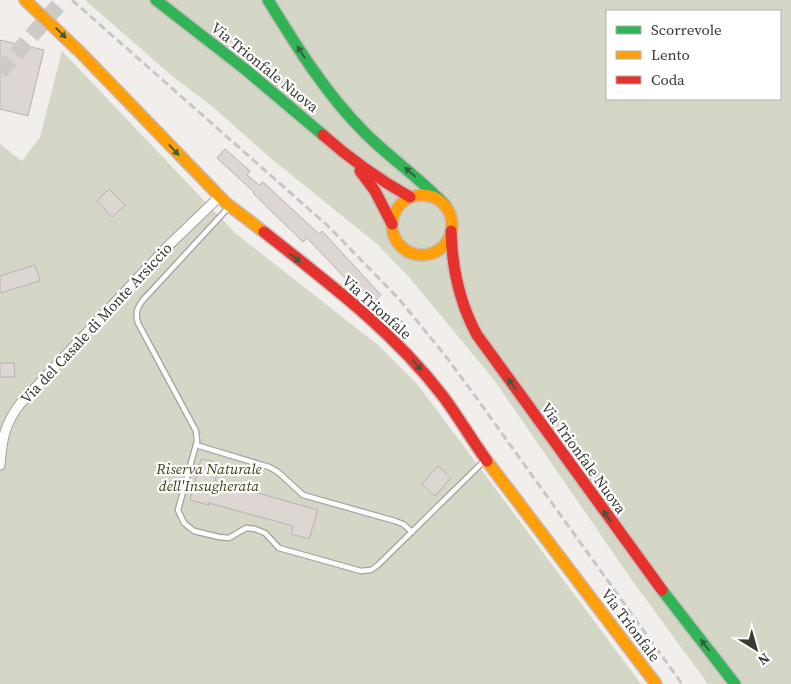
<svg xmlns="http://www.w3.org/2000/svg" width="791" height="684" font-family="'Source Serif 4',serif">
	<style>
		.green { fill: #d4d6c6; fill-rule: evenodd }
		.building { fill: #ded6d2; stroke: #b6b3b2 }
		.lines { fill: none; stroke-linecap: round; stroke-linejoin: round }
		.highway-tunnel { stroke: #cdcac8; stroke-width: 16; stroke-dasharray: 16 8; stroke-linecap: butt }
		.lane-casing { stroke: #a4a2a0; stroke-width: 7 }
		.street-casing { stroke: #a4a2a0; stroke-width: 11 }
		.fast-casing { stroke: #c8babc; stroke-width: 14 }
		.slow-casing { stroke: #c8babc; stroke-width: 14 }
		.jam-casing { stroke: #c8babc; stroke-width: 14 }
		.lane { stroke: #fdfcfc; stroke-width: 4.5 }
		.street { stroke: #fdfcfc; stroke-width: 9 }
		.fast { stroke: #30b455; stroke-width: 11 }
		.slow { stroke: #ff9f0a; stroke-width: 11 }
		.jam { stroke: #e5322d; stroke-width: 11 }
		.rail { stroke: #c8c7c7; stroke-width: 3; stroke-dasharray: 8 4; stroke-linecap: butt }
		.oneway { fill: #385e40 }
		.labels { text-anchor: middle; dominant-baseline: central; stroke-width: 4.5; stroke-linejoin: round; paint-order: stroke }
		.street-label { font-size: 15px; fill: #3b3937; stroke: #fff }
		.park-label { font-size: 15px; font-style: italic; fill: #3c4312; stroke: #fff }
	</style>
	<rect width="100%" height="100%" fill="#f2eeec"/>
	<g class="green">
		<path d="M85,0H791V684H708L634,583L494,380L409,277L377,244L268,156L213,107L171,75ZM607,11H780V99H607Z"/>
		<polygon points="62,51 235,233 378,345 418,385 641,684 0,684 0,144 22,161 40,137"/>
	</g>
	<g class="building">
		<polygon points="0,40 44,50 28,116 0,109"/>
		<polygon points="225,149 250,171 247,175 259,185 263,182 319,234 322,231 381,295 374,302 350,277 347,280 307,238 303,242 253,193 254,192 217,158"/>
		<polygon points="109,189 125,205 112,217 97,201"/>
		<polygon points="35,265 40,281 0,293 0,276"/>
		<polygon points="399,318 407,327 400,334 392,325"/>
		<polygon points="0,363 14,363 15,377 0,377"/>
		<polygon points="201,459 220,463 215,481 318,510 309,539 291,534 293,526 209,503 209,505 190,500"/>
		<polygon points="438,466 451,478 435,496 422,484"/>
	</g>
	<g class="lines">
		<polyline class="highway-tunnel" points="0,72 63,0"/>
		<defs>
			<g id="lane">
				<path d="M229,207L143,300C137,308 135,313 138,323L196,431L197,441L178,510L184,523L194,531L219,537L229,538L246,528L255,529L265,533L279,548L361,571L371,570L378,565L483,462"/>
				<polyline points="196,445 269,467 278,472 303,495 395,521 403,524 412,532"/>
			</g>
			<path id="street" d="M0,465C2,440 4,425 20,404L166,248L219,197"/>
			<g id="fast">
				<polyline points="156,0 246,70 323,135"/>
				<path d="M268,0C297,47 326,94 365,133C390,158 421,179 445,205"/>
				<polyline points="662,590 735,684"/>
			</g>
			<g id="slow">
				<polyline points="25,0 80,52 226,203 264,232"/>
				<circle cx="422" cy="225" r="30"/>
				<polyline points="487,461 656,684"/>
			</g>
			<g id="jam">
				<path d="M323,135C350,159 378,179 410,197"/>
				<polyline points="360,171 375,191 392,224"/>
				<path d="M451,231C452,269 459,302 477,335L662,590"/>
				<path d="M264,232C327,282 392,330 442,395C458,416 471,439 487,461"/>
			</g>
		</defs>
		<use href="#lane" class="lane-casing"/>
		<use href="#street" class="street-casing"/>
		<use href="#fast" class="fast-casing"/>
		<use href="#slow" class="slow-casing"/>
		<use href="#jam" class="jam-casing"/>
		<use href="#lane" class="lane"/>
		<use href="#street" class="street"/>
		<use href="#fast" class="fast"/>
		<use href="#slow" class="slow"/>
		<use href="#jam" class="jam"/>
		<polyline class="rail" points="72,0 328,226 399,299 444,354 470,389 682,684"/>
	</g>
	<defs><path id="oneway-solid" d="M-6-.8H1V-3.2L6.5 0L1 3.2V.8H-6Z" transform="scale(1.25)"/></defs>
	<g class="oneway">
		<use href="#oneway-solid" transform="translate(61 33) rotate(45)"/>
		<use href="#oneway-solid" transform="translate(301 52) rotate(-123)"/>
		<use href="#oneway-solid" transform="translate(174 150) rotate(47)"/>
		<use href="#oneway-solid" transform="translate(410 172) rotate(-139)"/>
		<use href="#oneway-solid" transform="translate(295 258) rotate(37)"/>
		<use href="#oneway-solid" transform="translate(417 365) rotate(49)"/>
		<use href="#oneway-solid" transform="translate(512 384) rotate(-126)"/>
		<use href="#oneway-solid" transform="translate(607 516) rotate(-126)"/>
		<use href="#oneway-solid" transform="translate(705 645) rotate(-128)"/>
	</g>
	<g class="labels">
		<g class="street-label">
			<text transform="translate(265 67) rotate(39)">Via Trionfale Nuova</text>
			<text transform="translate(377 307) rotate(42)">Via Trionfale</text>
			<text transform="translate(96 323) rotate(-47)">Via del Casale di Monte Arsiccio</text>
			<text transform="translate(584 458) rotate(54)">Via Trionfale Nuova</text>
			<text transform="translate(631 625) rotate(53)">Via Trionfale</text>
		</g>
		<g class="park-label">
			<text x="209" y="468">Riserva Naturale<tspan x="209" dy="17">dell'Insugherata</tspan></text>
		</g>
	</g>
	<rect x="606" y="10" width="175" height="90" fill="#ffffff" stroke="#b1b0af"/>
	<rect x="616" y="26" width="25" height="8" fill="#30b455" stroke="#b1b0af"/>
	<text x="651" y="35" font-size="15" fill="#3b3937">Scorrevole</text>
	<rect x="616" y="51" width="25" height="8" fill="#ff9f0a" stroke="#b1b0af"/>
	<text x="651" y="60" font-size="15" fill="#3b3937">Lento</text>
	<rect x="616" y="76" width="25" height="8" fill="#e5322d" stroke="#b1b0af"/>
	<text x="651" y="85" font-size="15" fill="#3b3937">Coda</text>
	<g transform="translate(756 649) rotate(143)" stroke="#ffffff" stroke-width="4" paint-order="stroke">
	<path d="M0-4L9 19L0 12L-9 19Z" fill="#3b3937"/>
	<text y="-8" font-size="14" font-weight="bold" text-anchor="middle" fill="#3b3937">N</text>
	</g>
</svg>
